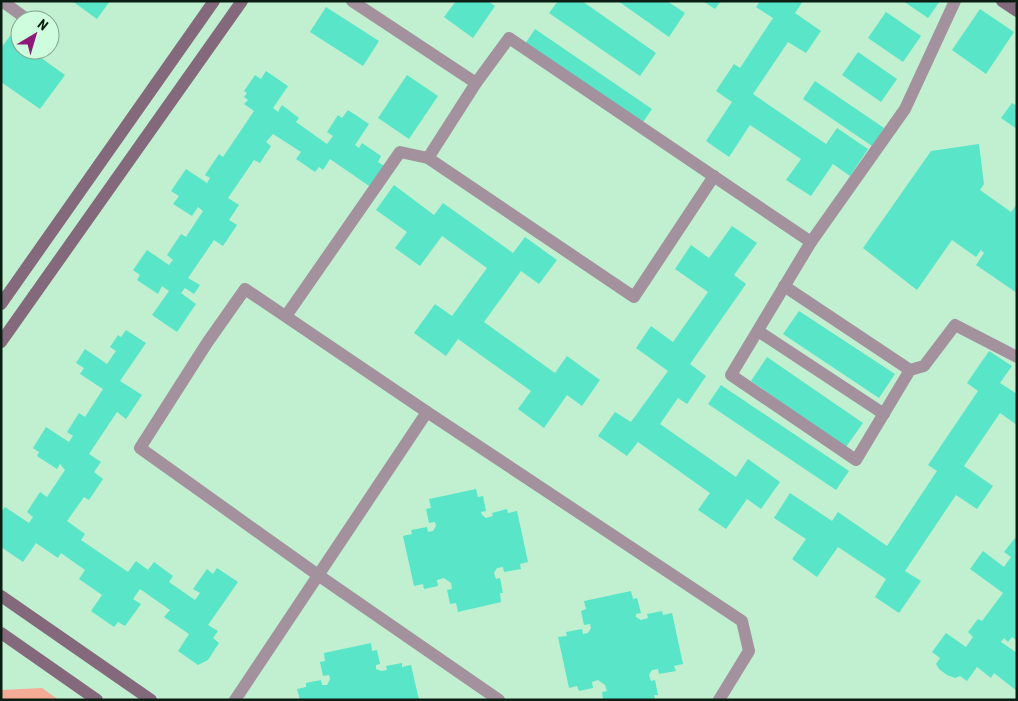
<svg xmlns="http://www.w3.org/2000/svg" width="1018" height="701" font-family="'Roboto Condensed',sans-serif">
	<style>
		.green { fill: #f5ac97 }
		.building { fill: #58e5c8 }
		.lines { fill: none; stroke-linecap: round; stroke-linejoin: round }
		.street { stroke: #a3919e; stroke-width: 12 }
		.secondary { stroke: #84697c; stroke-width: 12 }
	</style>
	<rect width="100%" height="100%" fill="#c1f0d1"/>
	<polygon class="green" points="42,688 59,700 1,700 1,690"/>
	<g class="building">
		<polygon points="72,1 110,1 97,19"/>
		<polygon points="456,1 488,1 495,6 473,38 444,17"/>
		<polygon points="558,1 582,1 656,53 640,76 549,13"/>
		<polygon points="618,1 667,1 685,13 669,37"/>
		<polygon points="703,1 721,1 715,9"/>
		<polygon points="760,1 803,1 795,13 821,31 806,53 788,42 753,94 826,144 837,128 868,149 850,176 833,164 811,196 786,180 801,159 750,125 729,157 706,141 732,102 716,91 734,64 740,68 773,18 756,7"/>
		<polygon points="903,1 940,1 928,18"/>
		<polygon points="326,7 379,41 363,66 310,32"/>
		<polygon points="980,9 1014,32 986,74 952,50"/>
		<polygon points="886,12 921,36 903,62 868,38"/>
		<polygon points="535,29 652,109 639,128 523,47"/>
		<polygon points="10,36 20,43 20,50 30,50 65,75 40,109 1,82 1,48"/>
		<polygon points="858,52 897,79 881,102 842,75"/>
		<polygon points="266,71 288,86 273,108 278,112 282,105 299,118 296,122 327,144 333,136 327,132 338,115 342,118 348,110 369,124 355,145 359,148 362,143 381,156 378,162 386,167 372,188 330,159 323,170 319,167 315,172 296,159 301,152 273,134 266,142 271,146 260,163 254,160 228,198 239,205 229,220 237,225 223,246 214,240 188,278 200,285 194,294 185,288 181,293 196,304 177,332 152,315 169,291 162,286 158,294 137,280 140,275 133,270 147,250 169,265 173,260 167,255 181,234 186,237 203,211 198,207 192,216 173,204 179,196 171,191 186,169 207,183 210,178 205,175 219,154 223,157 254,111 244,104 248,100 244,97 247,93 244,91 255,75 261,79"/>
		<polygon points="407,75 438,96 409,139 378,118"/>
		<polygon points="815,81 884,128 872,146 803,99"/>
		<polygon points="1012,103 1017,106 1017,129 1001,118"/>
		<polygon points="979,144 984,184 980,190 1011,212 1017,204 1017,293 976,265 984,253 981,250 976,257 952,240 917,290 863,248 931,151"/>
		<polygon points="394,185 434,215 443,203 513,253 525,237 557,260 539,284 521,271 484,322 555,373 567,356 600,380 582,406 567,395 544,428 518,409 531,391 458,339 446,356 414,333 435,304 452,316 487,268 442,236 420,266 395,248 407,232 376,210"/>
		<polygon points="732,226 757,243 734,275 746,284 690,364 706,376 687,404 678,398 660,424 736,477 748,459 780,482 761,509 747,499 726,529 698,510 710,493 638,442 627,456 598,436 615,412 631,422 668,371 636,348 651,326 673,342 708,292 675,269 691,245 709,258"/>
		<polygon points="799,311 895,374 879,398 783,334"/>
		<polygon points="126,330 146,343 120,381 142,395 126,419 117,412 89,454 101,462 94,472 103,479 89,500 84,497 67,521 85,534 81,540 128,572 136,561 148,570 154,562 173,576 169,582 195,600 200,593 193,589 207,569 213,574 217,568 238,582 208,625 218,631 213,638 219,643 208,660 198,665 178,651 189,634 164,617 170,610 140,589 133,599 141,604 125,626 118,622 114,627 91,611 102,595 79,579 85,570 61,553 58,558 36,543 23,562 1,547 1,512 5,507 29,523 33,517 27,512 40,492 47,497 65,470 60,464 57,469 37,456 39,452 33,448 46,427 69,442 73,436 67,432 79,413 85,417 103,389 80,374 84,368 76,363 85,349 107,364 116,351 110,347 118,335 121,337"/>
		<polygon points="989,351 1012,366 1000,383 1017,394 1017,425 1000,413 964,466 993,486 977,509 956,495 905,571 921,581 899,613 875,597 886,579 838,547 817,577 792,559 806,539 774,518 790,493 832,521 838,512 887,546 937,471 928,465 978,391 967,383"/>
		<polygon points="767,357 863,423 846,447 751,381"/>
		<polygon points="721,385 849,471 836,490 708,404"/>
		<polygon points="476,489 478,497 483,496 486,511 481,512 482,515 486,518 493,516 492,513 507,509 508,513 517,511 528,562 520,564 521,569 504,572 503,567 497,568 494,573 496,579 500,578 503,593 500,593 501,602 458,612 456,603 450,604 447,590 452,589 451,583 444,578 437,580 438,586 424,589 423,584 414,586 403,536 412,534 411,530 427,527 428,532 433,531 436,526 435,522 429,523 426,509 431,508 429,499"/>
		<polygon points="1015,538 1017,539 1017,638 1016,640 1012,637 1008,642 1004,638 1001,642 1017,653 1017,691 994,673 991,678 977,667 967,681 960,676 955,678 947,675 939,669 936,664 940,658 932,652 946,633 966,647 973,637 968,632 978,619 982,621 1003,593 970,569 983,551 1004,567 1011,557 1004,552"/>
		<polygon points="631,591 633,599 637,598 641,613 636,614 636,617 641,620 648,618 647,614 662,611 663,615 672,613 683,664 674,666 676,671 659,674 658,669 652,670 649,675 651,681 655,680 658,695 654,695 655,700 603,700 602,692 607,691 605,685 598,680 592,682 593,688 579,691 577,686 569,688 558,637 567,636 566,632 582,629 583,634 588,633 591,628 590,624 584,625 581,611 586,609 584,601"/>
		<polygon points="371,643 372,651 377,650 380,664 376,665 376,669 381,671 387,670 386,666 402,663 402,667 411,665 419,700 300,700 297,689 306,687 306,683 321,680 322,685 327,685 330,679 329,675 323,676 320,662 325,661 324,653"/>
	</g>
	<g class="lines">
		<g class="street">
			<polyline points="2,1 28,20"/>
			<polyline points="352,1 476,83"/>
			<polyline points="955,1 905,109 811,242 731,375 856,460 910,370 924,366 955,325 1017,357"/>
			<polyline points="428,158 476,83 509,38 811,242"/>
			<polyline points="784,286 910,370"/>
			<polyline points="286,316 400,152 428,158 634,297 714,176"/>
			<polyline points="758,331 884,414"/>
			<polyline points="427,412 245,289 207,343 140,448 318,575 499,700"/>
			<polyline points="235,700 427,412 742,621 749,651 719,700"/>
		</g>
		<g class="secondary">
			<polyline points="1002,1 1017,11"/>
			<polyline points="1,304 214,1"/>
			<polyline points="1,342 242,1"/>
			<polyline points="1,596 151,700"/>
			<polyline points="1,633 97,700"/>
		</g>
	</g>
	<rect width="1018" height="701" fill="none" stroke="#0c1e13" stroke-width="5"/>
	<g transform="translate(35 35) rotate(38)"><circle r="24" fill="#cefdde" stroke="#80a48d"/>
	<path d="M0-4L9 19L0 12L-9 19Z" fill="#8e197a"/>
	<text y="-8" font-size="14" font-weight="bold" text-anchor="middle" fill="#0c1e13">N</text>
	</g>
</svg>
